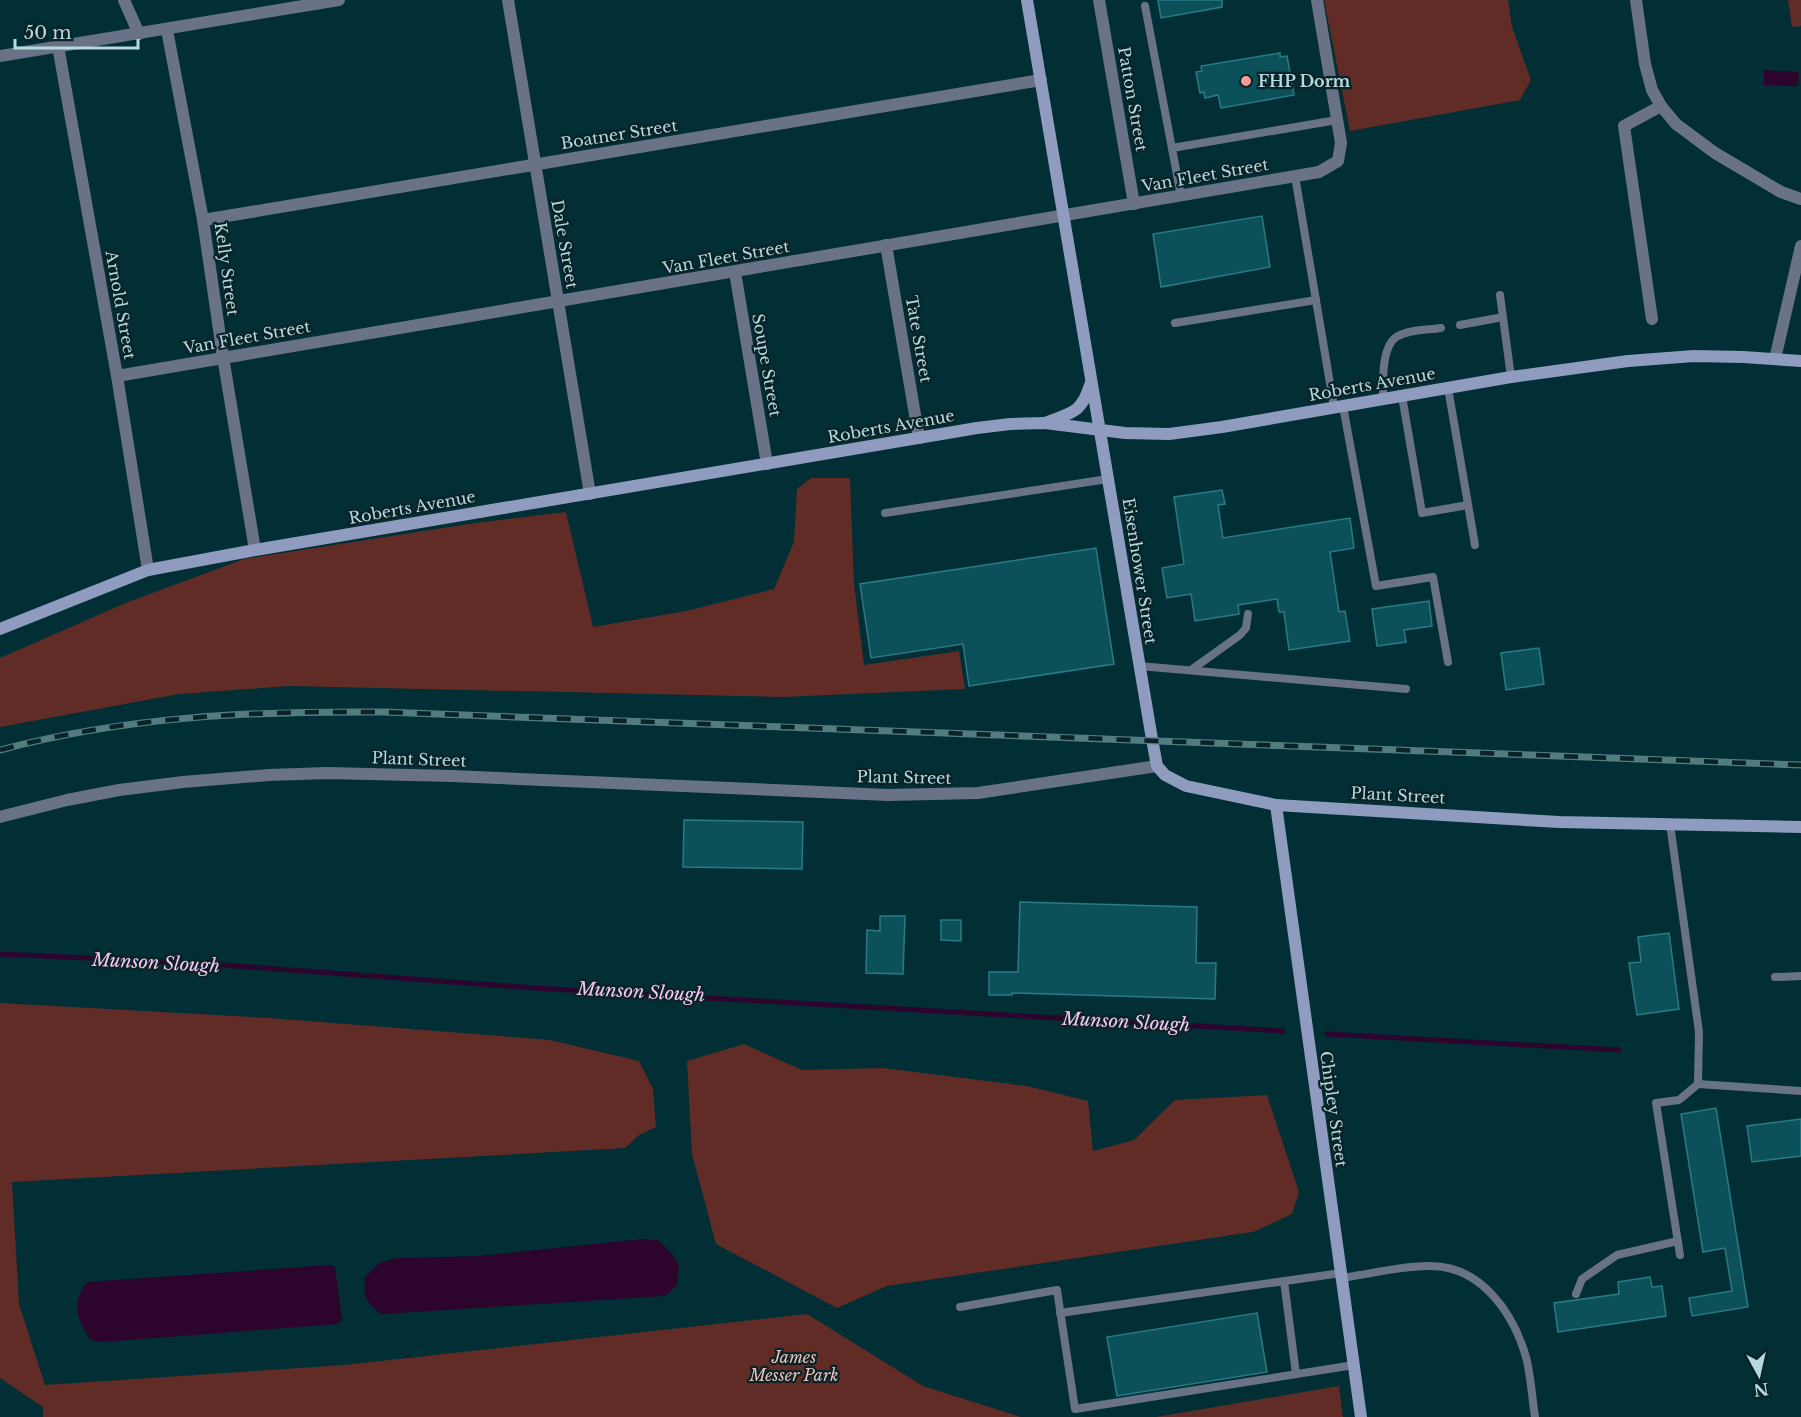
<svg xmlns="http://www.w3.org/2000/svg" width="1801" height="1417" font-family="'Libre Baskerville',serif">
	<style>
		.green { fill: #612c26 }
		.water { fill: #2c042c }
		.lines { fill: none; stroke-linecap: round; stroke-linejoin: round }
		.stream { stroke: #2c042c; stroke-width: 5 }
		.building { fill: #0c515a; stroke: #297b86; stroke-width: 1.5 }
		.lane { stroke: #6a7288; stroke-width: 8 }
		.street { stroke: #6a7288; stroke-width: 12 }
		.secondary { stroke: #8f9cbf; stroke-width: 12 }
		.rail-casing { stroke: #527c82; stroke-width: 7 }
		.rail { stroke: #0a2327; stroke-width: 4.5; stroke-dasharray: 14; stroke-linecap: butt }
		.poi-dot { fill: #f59c90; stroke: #0a2327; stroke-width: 2 }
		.labels { text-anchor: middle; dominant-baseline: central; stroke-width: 4.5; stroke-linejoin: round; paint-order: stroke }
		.poi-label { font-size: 16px; font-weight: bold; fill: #b5d9df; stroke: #0a2327; text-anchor: start }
		.street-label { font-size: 16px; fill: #b5d9df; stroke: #0a2327 }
		.park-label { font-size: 16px; font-style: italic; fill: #f0c1ba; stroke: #0a2327 }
		.water-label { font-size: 18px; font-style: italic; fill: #f8c6f5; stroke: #0a2327 }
	</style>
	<rect width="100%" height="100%" fill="#012f35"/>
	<g class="green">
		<polygon points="1324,0 1508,0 1512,27 1531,80 1520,100 1350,131"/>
		<polygon points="1788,0 1801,0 1801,26 1792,27"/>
		<polygon points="811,478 850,478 854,583 864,665 959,651 965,689 783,697 290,686 179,694 0,727 0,658 128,602 244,559 475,523 566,512 593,627 686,611 774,589 794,542 797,489"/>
		<polygon points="0,1003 269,1018 550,1040 639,1061 653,1089 656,1127 639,1135 625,1148 12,1182 19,1304 45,1385 344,1365 807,1314 923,1386 1021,1417 43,1417 43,1407 0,1378"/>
		<polygon points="744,1044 802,1070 883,1068 1027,1086 1088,1101 1093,1151 1134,1140 1175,1100 1267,1095 1299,1192 1292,1214 1253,1232 887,1286 837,1308 716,1244 692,1154 687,1061"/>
		<polygon points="1339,1386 1343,1417 1156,1417"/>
	</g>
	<g class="water">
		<polygon points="1764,70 1799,72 1798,86 1764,85"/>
		<path d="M643,1239L658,1240L672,1254L679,1265L677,1285L665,1296L382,1314C365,1303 364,1297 365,1277L379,1263L398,1258L479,1256Z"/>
		<path d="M330,1265L335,1267L342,1320L337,1324L101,1342L91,1340C77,1321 70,1301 88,1282Z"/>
	</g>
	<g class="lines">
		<g class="stream">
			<polyline points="0,954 195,963 535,988 1283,1031"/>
			<polyline points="1327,1034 1619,1050"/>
		</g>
	</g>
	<g class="building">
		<polygon points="1158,0 1222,0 1222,7 1161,18"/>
		<polygon points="1280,53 1280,57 1287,56 1294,95 1221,108 1218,95 1205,98 1204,92 1200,93 1196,72 1202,71 1201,66"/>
		<polygon points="1262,216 1270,267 1161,287 1153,234"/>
		<polygon points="1222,490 1225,504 1218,505 1223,538 1350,518 1354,548 1330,552 1339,612 1345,611 1350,641 1289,650 1284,612 1279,612 1277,599 1238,605 1239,614 1195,621 1191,594 1167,598 1162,568 1184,564 1174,497"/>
		<polygon points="1096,548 1114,664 969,686 963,644 871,658 860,584"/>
		<polygon points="1429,601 1432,626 1404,630 1406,642 1377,646 1372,609"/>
		<polygon points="1539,648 1544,684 1506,690 1501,653"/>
		<polygon points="684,820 803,822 802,869 683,867"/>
		<polygon points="1020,902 1197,907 1196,963 1216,963 1215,999 1012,993 1012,995 989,995 989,972 1018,972"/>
		<polygon points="880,916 905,916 903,974 866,973 867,930 880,931"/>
		<polygon points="941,920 961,920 961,941 941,940"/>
		<polygon points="1669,933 1679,1009 1637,1015 1629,963 1641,962 1638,937"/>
		<polygon points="1716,1108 1748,1307 1692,1316 1689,1298 1732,1291 1725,1248 1703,1252 1681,1114"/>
		<polygon points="1801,1119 1801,1156 1752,1162 1747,1126"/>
		<polygon points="1650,1277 1652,1287 1662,1286 1666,1316 1558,1332 1554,1303 1619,1294 1618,1282"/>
		<polygon points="1257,1313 1267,1372 1117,1396 1107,1337"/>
	</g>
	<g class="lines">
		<g class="lane">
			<polyline points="1145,6 1181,196"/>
			<polyline points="1172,148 1337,120"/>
			<polyline points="1295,176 1334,407"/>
			<polyline points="1500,295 1511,377"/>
			<polyline points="1175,323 1316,300"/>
			<polyline points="1460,325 1503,317"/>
			<polyline points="1448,388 1475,545"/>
			<polyline points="1402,396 1422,513 1468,505"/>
			<path d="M1383,399C1383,382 1381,345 1398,336C1410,329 1429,330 1441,328"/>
			<polyline points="1343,406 1376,586 1433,577 1448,662"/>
			<polyline points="885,513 1108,479"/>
			<polyline points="1139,666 1406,689"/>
			<polyline points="1191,670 1240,635 1246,628 1248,614"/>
			<polyline points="1670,824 1699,1032 1698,1084"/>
			<polyline points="1775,977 1801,976"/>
			<polyline points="1680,1255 1656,1103 1679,1100 1698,1084 1801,1091"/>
			<path d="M1342,1278C1370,1274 1400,1266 1429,1266C1480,1265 1513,1312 1526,1357C1531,1376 1532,1398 1535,1417"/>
			<polyline points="1284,1281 1296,1374"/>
			<polyline points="1576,1294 1582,1279 1617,1255 1678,1241"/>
			<polyline points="960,1307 1057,1290 1075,1409 1354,1365"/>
			<polyline points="1060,1313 1341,1273"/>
		</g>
		<g class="street">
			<polyline points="124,0 139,34"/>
			<polyline points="508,0 590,494"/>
			<polyline points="1099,0 1134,204"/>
			<polyline points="1636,0 1645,64 1652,90 1661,106 1676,124 1715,153 1781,192 1801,199"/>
			<polyline points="167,30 203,220 223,357 255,550"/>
			<polyline points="58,46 117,376 148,570"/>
			<polyline points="0,56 339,0"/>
			<polyline points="203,220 1041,80"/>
			<polyline points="886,245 919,438"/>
			<polyline points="735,272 767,464"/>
			<polyline points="1652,319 1624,126 1661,106"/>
			<polyline points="1775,359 1801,246"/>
			<polyline points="117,376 1319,172 1338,161 1341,143 1317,0"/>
			<polyline points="0,817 67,800 119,790 183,782 269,775 327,773 452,776 888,795 978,793 1157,766"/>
		</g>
		<g class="secondary">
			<polyline points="1027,0 1152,739 1157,766 1165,775 1186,786 1276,805 1559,822 1801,827"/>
			<path d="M1045,423C1072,412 1081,414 1090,385"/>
			<polyline points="0,629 148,570 255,550 977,428 1010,424 1045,423 1125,433 1169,434 1222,427 1511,377 1628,361 1694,356 1743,357 1801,361"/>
			<polyline points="1276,805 1361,1417"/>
		</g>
		<defs>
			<path id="rail" d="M0,750C128,716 252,711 384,712L1801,765"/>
		</defs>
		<use href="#rail" class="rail-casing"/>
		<use href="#rail" class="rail"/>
	</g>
	<circle class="poi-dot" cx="1246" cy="81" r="6"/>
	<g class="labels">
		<g class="poi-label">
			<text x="1258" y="81">FHP Dorm</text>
		</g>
		<g class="street-label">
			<text transform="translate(1133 99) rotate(80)">Patton Street</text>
			<text transform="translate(619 134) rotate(-9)">Boatner Street</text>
			<text transform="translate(1205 175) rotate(-10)">Van Fleet Street</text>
			<text transform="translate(565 244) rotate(80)">Dale Street</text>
			<text transform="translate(726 257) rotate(-10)">Van Fleet Street</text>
			<text transform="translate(227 269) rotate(82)">Kelly Street</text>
			<text transform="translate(121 305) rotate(80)">Arnold Street</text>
			<text transform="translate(247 337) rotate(-10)">Van Fleet Street</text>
			<text transform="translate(919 339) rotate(80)">Tate Street</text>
			<text transform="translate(767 365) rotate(80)">Soupe Street</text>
			<text transform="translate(1372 384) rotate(-10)">Roberts Avenue</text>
			<text transform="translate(891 426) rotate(-10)">Roberts Avenue</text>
			<text transform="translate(412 507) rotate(-10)">Roberts Avenue</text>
			<text transform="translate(1140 571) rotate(81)">Eisenhower Street</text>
			<text transform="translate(419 759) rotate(2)">Plant Street</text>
			<text transform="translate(904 777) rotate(1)">Plant Street</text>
			<text transform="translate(1398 795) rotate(3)">Plant Street</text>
			<text transform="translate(1334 1109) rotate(82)">Chipley Street</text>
		</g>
		<g class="park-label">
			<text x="794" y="1357">James<tspan x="794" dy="18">Messer Park</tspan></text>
		</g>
		<g class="water-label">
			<text transform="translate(156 963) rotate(3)">Munson Slough</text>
			<text transform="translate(641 992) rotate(3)">Munson Slough</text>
			<text transform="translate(1126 1022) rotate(3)">Munson Slough</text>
		</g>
	</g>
	<g transform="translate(1759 1375) rotate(172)" stroke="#0a2327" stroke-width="4.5" paint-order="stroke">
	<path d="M0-4.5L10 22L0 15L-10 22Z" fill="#b5d9df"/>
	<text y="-9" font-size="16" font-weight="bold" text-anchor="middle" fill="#b5d9df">N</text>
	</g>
	<path d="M15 39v9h123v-9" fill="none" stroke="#b5d9df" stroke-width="3"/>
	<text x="24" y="39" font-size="18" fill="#b5d9df" stroke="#0a2327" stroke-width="4.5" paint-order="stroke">50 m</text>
</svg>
